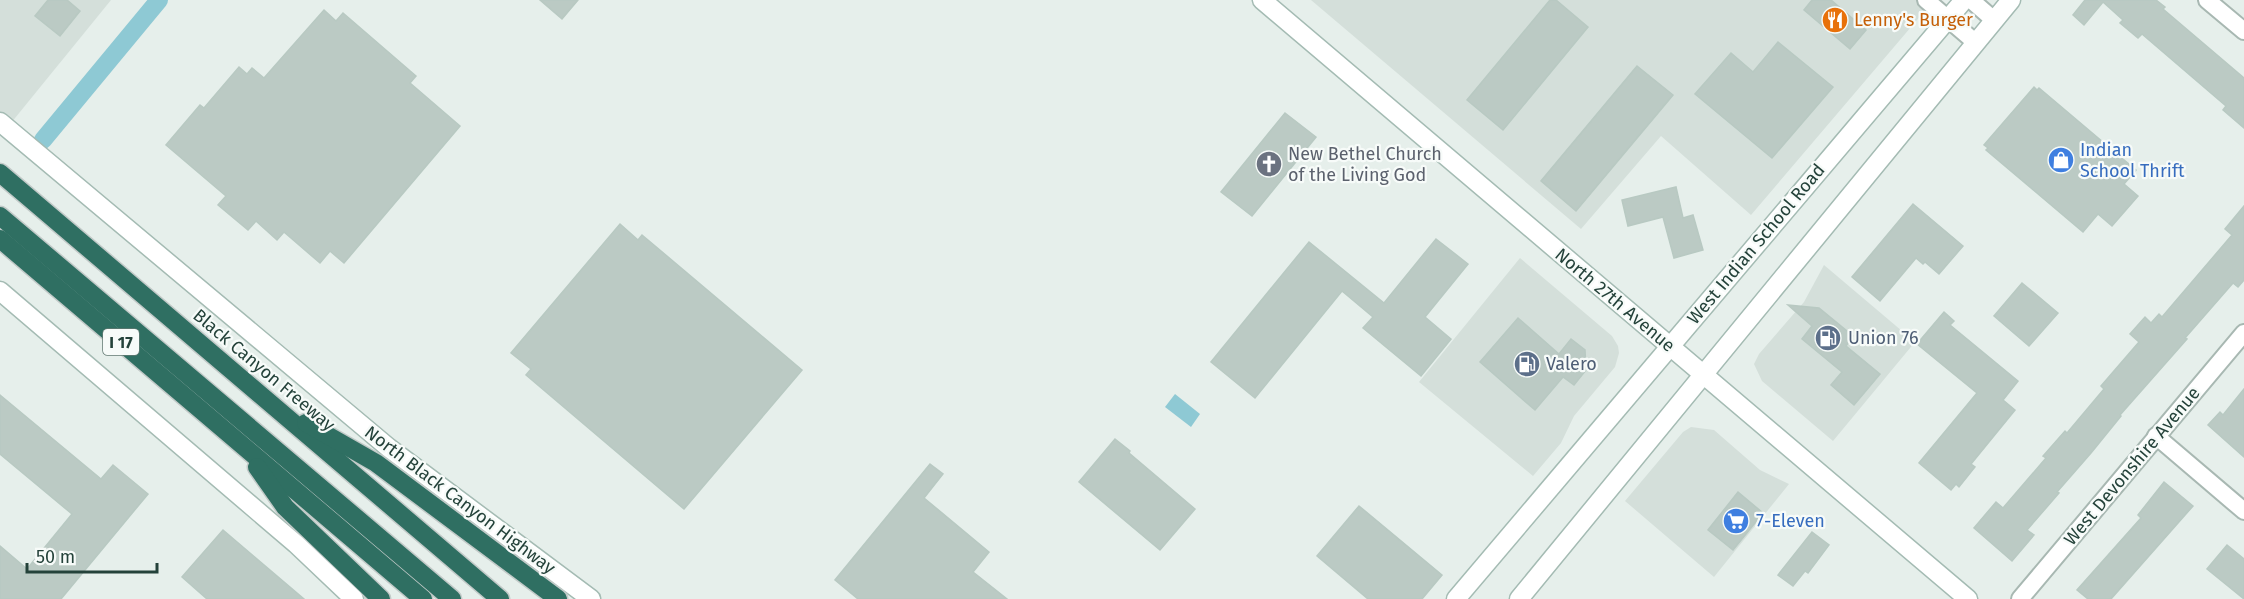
<svg xmlns="http://www.w3.org/2000/svg" width="2244" height="599" font-family="'Fira Sans',sans-serif">
	<style>
		.built { fill: #d4dfda }
		.water { fill: #8ec9d4 }
		.lines { fill: none; stroke-linecap: round; stroke-linejoin: round }
		.canal { stroke: #8ec9d4; stroke-width: 18 }
		.building { fill: #bbcac4; stroke: #b8c9c2; stroke-width: 1.5 }
		.minor-casing { stroke: #a8b8b2; stroke-width: 20 }
		.secondary-casing { stroke: #a4bbb3; stroke-width: 21 }
		.motorway-casing { stroke: #c2cac8; stroke-width: 21 }
		.minor { stroke: #fff; stroke-width: 16 }
		.secondary { stroke: #fff; stroke-width: 18 }
		.motorway { stroke: #2f6f62; stroke-width: 18 }
		.labels { text-anchor: middle; dominant-baseline: central; stroke-width: 4.5; stroke-linejoin: round; paint-order: stroke }
		.shield { fill: #f7fbf9; stroke: #637a73; stroke-width: 1.5 }
		.shield-label { font-size: 16px; font-weight: bold; fill: #24423a }
		.food-label { font-size: 18px; fill: #c56008; stroke: #f7fbf9; text-anchor: start }
		.shop-label { font-size: 18px; fill: #366cbe; stroke: #f7fbf9; text-anchor: start }
		.worship-label { font-size: 18px; fill: #5b616d; stroke: #f7fbf9; text-anchor: start }
		.street-label { font-size: 18px; fill: #24423a; stroke: #f7fbf9 }
		.service-label { font-size: 18px; fill: #4e5e75; stroke: #f7fbf9; text-anchor: start }
	</style>
	<rect width="100%" height="100%" fill="#e6efeb"/>
	<g class="built">
		<polygon points="0,0 111,0 11,123 0,114"/>
		<polygon points="1311,0 1934,0 1751,215 1661,136 1581,229"/>
		<polygon points="1520,258 1612,336 1618,346 1619,353 1615,367 1574,416 1561,443 1533,476 1419,382"/>
		<polygon points="1824,265 1915,342 1833,441 1762,381 1754,364 1759,354 1804,302"/>
		<polygon points="1691,427 1714,430 1760,470 1789,484 1714,577 1625,501 1683,432"/>
	</g>
	<polygon class="water" points="1175,394 1200,414 1191,427 1165,407"/>
	<g class="lines">
		<polyline class="canal" points="43,140 159,0"/>
	</g>
	<g class="building">
		<polygon points="48,0 67,0 80,11 60,36 35,16"/>
		<polygon points="540,0 578,0 562,19"/>
		<polygon points="1550,0 1556,0 1588,27 1503,130 1467,100"/>
		<polygon points="1812,0 1831,0 1866,30 1850,49 1804,10"/>
		<polygon points="2085,0 2156,0 2165,7 2163,9 2244,78 2244,128 2223,110 2226,106 2142,34 2138,38 2120,23 2123,20 2103,2 2084,25 2073,15"/>
		<polygon points="324,10 336,21 343,13 416,76 410,83 460,126 344,263 330,251 320,263 284,232 277,240 256,221 248,230 218,205 226,196 166,145 200,105 204,108 239,67 247,74 252,68 264,78"/>
		<polygon points="1778,42 1833,87 1772,158 1695,94 1731,53 1753,72"/>
		<polygon points="1637,66 1673,95 1576,211 1541,181"/>
		<polygon points="2034,87 2037,90 2039,88 2136,170 2124,184 2138,196 2112,226 2098,214 2083,232 1986,150 1988,148 1984,145"/>
		<polygon points="1285,113 1316,137 1252,216 1221,192"/>
		<polygon points="1676,187 1683,218 1693,215 1703,250 1674,258 1663,217 1628,226 1622,200"/>
		<polygon points="1913,204 1963,246 1939,274 1925,262 1923,264 1916,258 1880,301 1852,277"/>
		<polygon points="2244,206 2244,280 2238,287 2233,283 2185,338 2187,339 2120,415 2121,416 2091,453 2057,492 2059,493 2027,530 2034,535 2012,561 1974,528 1996,502 2003,508 2046,458 2043,456 2065,431 2067,433 2104,389 2101,386 2139,342 2130,334 2145,317 2151,323 2159,314 2162,317 2232,235 2225,229"/>
		<polygon points="620,224 638,240 642,235 802,370 684,509 526,375 531,369 511,353"/>
		<polygon points="1436,239 1468,264 1425,317 1451,339 1421,376 1363,328 1373,317 1342,291 1255,398 1211,362 1309,242 1384,303"/>
		<polygon points="2022,283 2058,313 2029,346 1994,316"/>
		<polygon points="1788,305 1819,308 1853,336 1846,346 1880,374 1854,405 1831,385 1842,372 1802,339 1812,326"/>
		<polygon points="1944,312 1954,321 1950,325 2018,381 2003,400 2015,410 1971,464 1975,467 1959,487 1956,484 1951,490 1919,463 1977,393 1917,344"/>
		<polygon points="1518,318 1559,354 1571,339 1585,350 1586,370 1574,385 1563,377 1535,410 1480,362"/>
		<polygon points="2244,389 2244,457 2208,425 2220,412 2223,415"/>
		<polygon points="0,395 101,479 113,465 148,494 61,599 0,599 0,546 27,569 72,514 0,454"/>
		<polygon points="1115,439 1130,451 1129,453 1195,509 1160,550 1079,482"/>
		<polygon points="930,464 943,474 924,498 989,552 973,572 1007,599 858,599 835,580"/>
		<polygon points="2164,482 2193,506 2111,599 2088,599 2077,590 2141,518 2138,515"/>
		<polygon points="1738,492 1763,513 1733,550 1708,530"/>
		<polygon points="1359,506 1442,575 1422,599 1368,599 1317,556"/>
		<polygon points="223,530 304,599 207,599 182,577"/>
		<polygon points="1812,532 1829,545 1808,573 1805,571 1793,586 1778,575"/>
		<polygon points="2227,545 2244,559 2244,599 2207,569"/>
	</g>
	<g class="lines">
		<defs>
			<g id="minor">
				<polyline points="1926,0 1975,42"/>
				<polyline points="1971,0 1994,20"/>
				<polyline points="2207,0 2244,31"/>
				<polyline points="2156,436 2244,511"/>
				<polyline points="2020,599 2244,333"/>
			</g>
			<g id="secondary">
				<polyline points="1262,0 1968,599"/>
				<polyline points="0,122 389,448 591,599"/>
				<polyline points="0,291 296,544 354,599"/>
				<polyline points="1456,599 1964,0"/>
				<polyline points="1519,599 2011,0"/>
			</g>
			<g id="motorway">
				<polyline points="0,173 500,599"/>
				<polyline points="0,216 452,599"/>
				<polyline points="0,239 423,599"/>
				<polyline points="306,423 376,463 558,599"/>
				<polyline points="257,467 285,507 381,599"/>
			</g>
		</defs>
		<use href="#minor" class="minor-casing"/>
		<use href="#secondary" class="secondary-casing"/>
		<use href="#motorway" class="motorway-casing"/>
		<use href="#minor" class="minor"/>
		<use href="#secondary" class="secondary"/>
		<use href="#motorway" class="motorway"/>
	</g>
	<defs>
		<symbol id="restaurant-disc" viewBox="-11 -11 22 22"><circle r="9.5" fill="#e8710a" stroke="#f7fbf9"/><path d="M-5-6h1v4h1v-4h1v4h1v-4h1v5L-1.5 .5V6h-2V.5L-5-1ZM5-6V6H3V1.5H1.5Q1.5-4 5-6Z" fill="#fff"/></symbol>
		<symbol id="shop-disc" viewBox="-11 -11 22 22"><circle r="9.5" fill="#3f7fe0" stroke="#f7fbf9"/><path d="M-5-2.5h2.3a2.7 3.5 0 0 1 5.4 0H5L5.5 6h-11ZM-1.5-2.5h3a1.5 2.3 0 0 0-3 0Z" fill="#fff"/></symbol>
		<symbol id="church-disc" viewBox="-11 -11 22 22"><circle r="9.5" fill="#6b7280" stroke="#f7fbf9"/><path d="M-1.2-6h2.4v3.5h3.3v2.4h-3.3V6h-2.4V-.1h-3.3v-2.4h3.3Z" fill="#fff"/></symbol>
		<symbol id="fuel-disc" viewBox="-11 -11 22 22"><circle r="9.5" fill="#5c6f8a" stroke="#f7fbf9"/><path d="M-5.5-6h7V0h2V4h1.3V-2.5L3-4.5l.8-.8L6-3V5H2.5V1h-1V6h-7ZM-4.2-4.7v3.2H.2V-4.7Z" fill="#fff"/></symbol>
		<symbol id="supermarket-disc" viewBox="-11 -11 22 22"><circle r="9.5" fill="#3f7fe0" stroke="#f7fbf9"/><path d="M-6-5.5h2.5l.6 2H6L4.5 2H-2.5L-4.4-4H-6ZM-1.5 3.2a1.3 1.3 0 1 0 .1 0ZM3 3.2a1.3 1.3 0 1 0 .1 0Z" fill="#fff"/></symbol>
	</defs>
	<g fill-rule="evenodd">
		<use href="#restaurant-disc" x="1820" y="5" width="30" height="30"/>
		<use href="#shop-disc" x="2046" y="145" width="30" height="30"/>
		<use href="#church-disc" x="1254" y="149" width="30" height="30"/>
		<use href="#fuel-disc" x="1813" y="323" width="30" height="30"/>
		<use href="#fuel-disc" x="1512" y="349" width="30" height="30"/>
		<use href="#supermarket-disc" x="1721" y="506" width="30" height="30"/>
	</g>
	<g class="labels">
		<rect class="shield" x="103" y="329" width="36" height="26" rx="4.5"/>
		<g class="shield-label">
			<text x="121" y="342">I 17</text>
		</g>
		<g class="food-label">
			<text x="1854" y="20">Lenny's Burger</text>
		</g>
		<g class="shop-label">
			<text x="2080" y="150">Indian<tspan x="2080" dy="21">School Thrift</tspan></text>
			<text x="1756" y="521">7-Eleven</text>
		</g>
		<g class="worship-label">
			<text x="1288" y="154">New Bethel Church<tspan x="1288" dy="21">of the Living God</tspan></text>
		</g>
		<g class="street-label">
			<text transform="translate(1756 244) rotate(-50)">West Indian School Road</text>
			<text transform="translate(1615 300) rotate(40)">North 27th Avenue</text>
			<text transform="translate(264 370) rotate(40)">Black Canyon Freeway</text>
			<text transform="translate(2132 466) rotate(-50)">West Devonshire Avenue</text>
			<text transform="translate(460 500) rotate(37)">North Black Canyon Highway</text>
		</g>
		<g class="service-label">
			<text x="1848" y="338">Union 76</text>
			<text x="1546" y="364">Valero</text>
		</g>
	</g>
	<path d="M27 563v9h130v-9" fill="none" stroke="#24423a" stroke-width="3"/>
	<text x="36" y="563" font-size="18" fill="#24423a" stroke="#f7fbf9" stroke-width="4.5" paint-order="stroke">50 m</text>
</svg>
